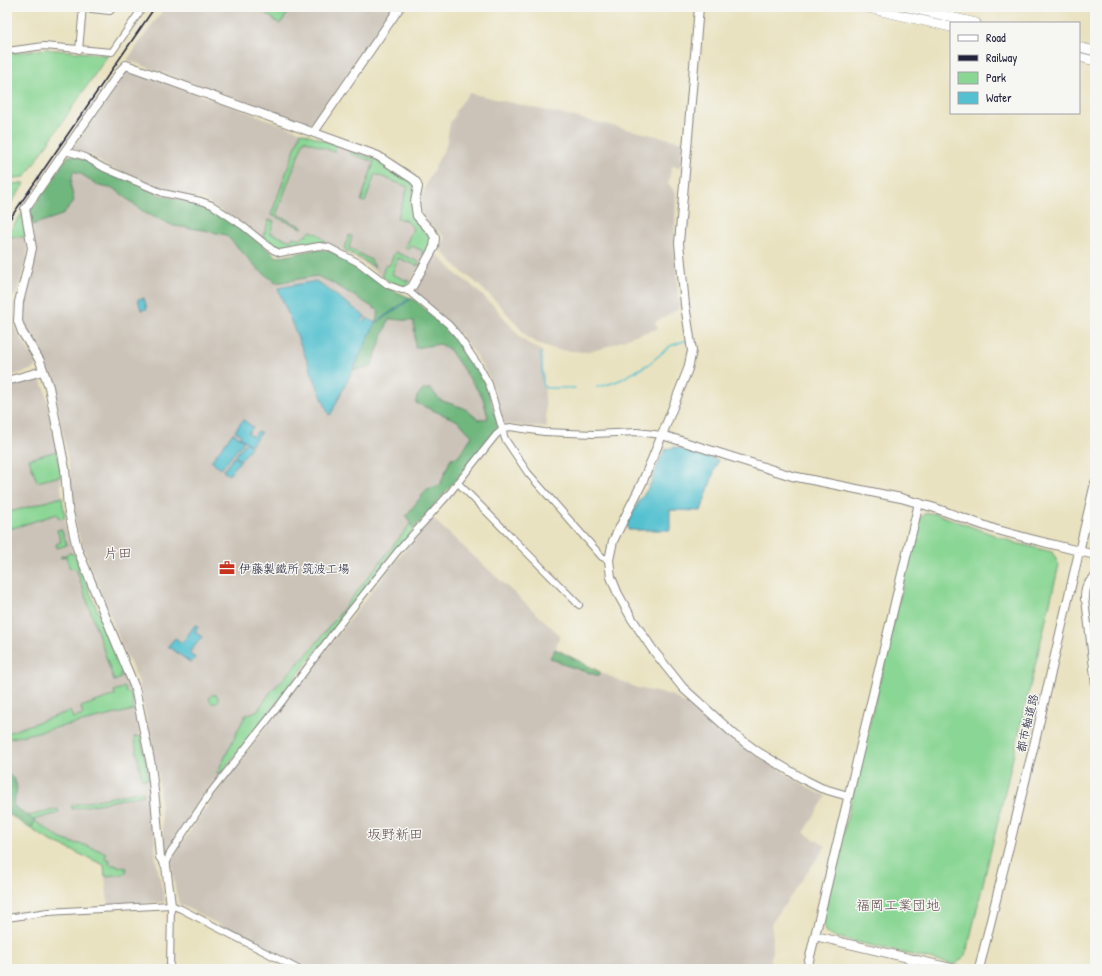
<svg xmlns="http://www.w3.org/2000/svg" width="1102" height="976" font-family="'Patrick Hand','Klee One',sans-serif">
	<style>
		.industrial { fill: #cbc3b8 }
		.green { fill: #8ad694; stroke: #567c68 }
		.forest { fill: #6fb77e; stroke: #486c5c }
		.water { fill: #55c1d0; stroke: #3c7286 }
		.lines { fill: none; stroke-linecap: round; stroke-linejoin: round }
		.stream { stroke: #55c1d0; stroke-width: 1.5 }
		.street-casing { stroke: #86827e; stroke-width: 8 }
		.secondary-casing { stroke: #86827e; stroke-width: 10 }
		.primary-casing { stroke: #86827e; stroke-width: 10 }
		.street { stroke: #fff; stroke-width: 6 }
		.secondary { stroke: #fff; stroke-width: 8 }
		.primary { stroke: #fff; stroke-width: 9 }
		.rail { stroke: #22223b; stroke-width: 1.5 }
		.labels { text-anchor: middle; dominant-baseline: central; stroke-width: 3; stroke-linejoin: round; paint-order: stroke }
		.poi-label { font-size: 12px; fill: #22223b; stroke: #f6f6f2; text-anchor: start }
		.street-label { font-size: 12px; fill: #22223b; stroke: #f6f6f2 }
		.quarter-label { font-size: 14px; fill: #654e52; stroke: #f6f6f2 }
	</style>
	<rect width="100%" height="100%" fill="#f6f6f2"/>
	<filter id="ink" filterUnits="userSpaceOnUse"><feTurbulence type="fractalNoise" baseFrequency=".025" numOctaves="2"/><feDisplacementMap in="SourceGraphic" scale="8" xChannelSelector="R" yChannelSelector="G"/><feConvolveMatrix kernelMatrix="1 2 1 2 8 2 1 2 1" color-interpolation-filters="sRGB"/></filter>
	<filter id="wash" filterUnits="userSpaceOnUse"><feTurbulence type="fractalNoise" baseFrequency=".012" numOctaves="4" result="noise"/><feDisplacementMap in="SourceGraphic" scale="16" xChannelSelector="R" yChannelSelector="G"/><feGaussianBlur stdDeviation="0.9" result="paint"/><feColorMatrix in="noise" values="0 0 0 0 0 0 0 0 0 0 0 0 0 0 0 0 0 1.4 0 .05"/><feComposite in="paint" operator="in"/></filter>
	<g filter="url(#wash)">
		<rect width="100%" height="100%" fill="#e9e2c0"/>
		<g class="industrial">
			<polygon points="165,7 395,7 315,122 307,124 127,60"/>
			<polygon points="129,69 376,159 414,190 412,208 413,217 419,226 430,236 432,245 409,284 388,281 364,263 333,246 318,243 289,249 273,247 203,199 160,189 104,165 91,155 74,150 73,147 126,70"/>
			<polygon points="469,93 683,142 680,167 672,166 668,183 676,194 674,243 679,306 677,310 655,322 658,329 635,335 601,349 584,352 557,350 541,345 527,337 500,305 472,279 462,272 440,249 445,237 430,225 422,216 421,210 422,196 430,176 446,146 450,123 456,114 454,113"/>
			<polygon points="68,156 161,195 210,208 276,256 329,251 365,271 386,287 415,300 455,336 497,429 445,493 386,561 249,738 223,770 204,795 166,854 165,853 158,775 139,684 136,675 124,651 89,562 83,549 77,530 70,485 70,471 54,385 42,355 27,332 24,322 23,315 35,250 31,210"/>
			<polygon points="23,212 27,243 27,257 16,295 12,297 7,296 7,235"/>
			<polygon points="436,253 457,275 469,283 495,307 521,338 533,347 542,351 547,428 504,424 493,387 489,377 476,356 460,334 413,293"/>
			<polygon points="7,300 11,301 14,304 14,318 16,331 37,364 34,369 7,377"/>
			<polygon points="37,377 40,379 45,389 61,471 61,487 66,528 74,554 126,677 131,693 146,762 153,816 156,860 165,902 108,905 104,865 49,840 7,813 7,386"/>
			<polygon points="432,518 560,635 556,648 609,676 637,688 671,695 696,710 703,710 737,743 813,790 826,796 804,833 826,846 771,924 773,937 770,969 310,969 294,963 179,904 175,888 171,859 230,773 390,568"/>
		</g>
		<g class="green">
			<polygon points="257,7 284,7 283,9 288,13 280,24"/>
			<polygon points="46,49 108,55 25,177 7,179 7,54"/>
			<polygon points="301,132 337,145 334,152 304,140 276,215 303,227 302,228 271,215"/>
			<path d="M350,150L376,159L412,182C415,194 409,206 413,217C416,226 426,229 430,236C431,238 431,243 432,245L426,255L422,254L423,251L410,245L408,249L405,247L413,228L407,221L397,218L408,187L375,174L365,202L361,201L374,162L349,153Z"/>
			<polygon points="25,183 7,209 7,184"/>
			<polygon points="23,212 26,237 7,237 7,235"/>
			<path d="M269,220L274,221L270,233L291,241L293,237L301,239L311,231L318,234L326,242C311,242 291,251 276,245C272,244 267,239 263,236Z"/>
			<polygon points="349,235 352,236 349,248 371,260 375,267 344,249"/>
			<polygon points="395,252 419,262 418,266 398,258 392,274 410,282 409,284 401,287 388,281 382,276 385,265 389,266"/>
			<polygon points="57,451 61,476 37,482 29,459"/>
			<polygon points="62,497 65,517 59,519 57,514 7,530 7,513"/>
			<polygon points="929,513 937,514 1016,543 1052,552 1059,565 966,955 955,965 831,936 826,933 822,922 918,522 924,514"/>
			<polygon points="411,523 414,529 386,561 249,738 220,774 217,773 245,716 258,710 269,694 314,646"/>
			<polygon points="61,529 67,545 57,548 56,544 61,542 57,530"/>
			<polygon points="70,553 74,554 124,673 120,674 121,678 114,681 76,568 70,569 66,556 61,558 61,556"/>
			<polygon points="125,687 126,692 131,693 134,710 7,739 7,733 70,711 73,718 83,715 81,707 115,695 114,691"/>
			<circle cx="214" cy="699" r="4.5"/>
			<polygon points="139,736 141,738 149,779 142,779 134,737"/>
			<polygon points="142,791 144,795 72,809 72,805"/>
			<polygon points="58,809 59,813 32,820 28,816"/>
			<polygon points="35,821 61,839 73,843 85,845 106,853 105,858 110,860 109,864 127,868 125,874 105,876 104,865 49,840 31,829"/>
		</g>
		<g class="forest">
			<polygon points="68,156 74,156 88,161 161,195 210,208 246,232 276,256 280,257 318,249 329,251 335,253 365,271 386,287 415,300 455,336 480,373 486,384 498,425 497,429 445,493 414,529 406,516 427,489 440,485 451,458 458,457 472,436 458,421 416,403 417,396 424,389 431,389 440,400 464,408 479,420 488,418 483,398 449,349 440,344 415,348 414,321 389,319 371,367 353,370 375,324 379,311 331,282 317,276 276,283 258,269 226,235 204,230 174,226 145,213 115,189 99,186 81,174 73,171 71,187 74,201 62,215 32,225 31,210"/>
			<polygon points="555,649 600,672 599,676 565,665 550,658"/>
			<path d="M7,773C21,783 17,791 13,805L35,821L31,829L7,813Z"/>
		</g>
		<g class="water">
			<polygon points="316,281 366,317 364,317 362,320 364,322 367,318 375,323 410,298 411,299 375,324 331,414 329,415 278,289 278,288"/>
			<polygon points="144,298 147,309 141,310 138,299"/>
			<polygon points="243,420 253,427 248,433 253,437 258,431 261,433 251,445 240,437 241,435 235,431"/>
			<polygon points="233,433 244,441 221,469 211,461"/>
			<polygon points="246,442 251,447 241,460 235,456"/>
			<polygon points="675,447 718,460 701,511 670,510 670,530 628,530 628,527 626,526 638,503 649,487 662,455 666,449"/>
			<polygon points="234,457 240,461 229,475 223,471"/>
			<polygon points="195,625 198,627 195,632 202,637 189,653 195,658 191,663 168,646 175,638 182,643"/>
		</g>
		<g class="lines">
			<g class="stream">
				<polyline points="541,353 543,386 547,388 575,388"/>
				<polyline points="597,387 606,385 620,380 649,364 670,346 687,340"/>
			</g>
		</g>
	</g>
	<g filter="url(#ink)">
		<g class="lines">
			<defs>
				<g id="street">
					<polyline points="73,7 110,11 114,7"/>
					<polyline points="79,50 83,7"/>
					<polyline points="7,51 44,46 112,52 143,7"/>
					<polyline points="65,151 83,156 104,168 163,193 201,201 212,205 243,226 273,250 280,253 319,246 328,247 359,263 388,285 402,290 407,290 448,324 457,334 479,366 489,384 505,439 528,473 602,557 609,560"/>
					<polyline points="458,483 579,605"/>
					<polyline points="1085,599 1095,685"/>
					<polyline points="166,866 169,855 210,793 281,703 337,628 397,552 448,495 496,435 502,430 510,427 544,432 594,434 637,432 662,435"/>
					<polyline points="7,918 48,912 171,905 181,909 298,969"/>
					<polyline points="170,969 171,905"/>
				</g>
				<g id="secondary">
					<polyline points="699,7 679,243 685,305 692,351 688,369 662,435 642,483 613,541 609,560 611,577 618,594 632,619 653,650 683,688 735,735 758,752 805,780 821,788 848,796"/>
					<polyline points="314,132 400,7"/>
					<polyline points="7,381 43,371"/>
					<polyline points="662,435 792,476 901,498 935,508 994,529 1027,538 1095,555"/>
					<path d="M1085,599C1085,587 1086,585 1095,577"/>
					<polyline points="171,905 166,866 160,857 156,809 151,765 135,688 77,548 68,508 65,469 49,387 40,361 22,332 18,321 19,302 29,262 32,248 25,209 122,69 126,65 129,66 378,156 413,179 416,182 418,187 415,202 417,216 432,232 435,238 434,247 412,287 407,290"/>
					<polyline points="815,936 955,969"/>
					<polyline points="807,969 919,503"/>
					<polyline points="912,969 914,959"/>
					<polyline points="979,969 1036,737 1095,483"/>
				</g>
				<g id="primary">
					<polyline points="864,7 951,27"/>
					<polyline points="908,7 976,23"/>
					<polyline points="1079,47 1095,51"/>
					<polyline points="1079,57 1095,61"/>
				</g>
			</defs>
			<use href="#street" class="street-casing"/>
			<use href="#secondary" class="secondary-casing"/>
			<use href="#primary" class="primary-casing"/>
			<use href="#street" class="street"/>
			<use href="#secondary" class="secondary"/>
			<use href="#primary" class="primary"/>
			<polyline class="rail" points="7,223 155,7"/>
		</g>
	</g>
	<defs>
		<symbol id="office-bare" viewBox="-9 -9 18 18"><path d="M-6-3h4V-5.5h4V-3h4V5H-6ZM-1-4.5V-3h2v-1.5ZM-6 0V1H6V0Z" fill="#c8321e" stroke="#f6f6f2" stroke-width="2.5" paint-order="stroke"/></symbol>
	</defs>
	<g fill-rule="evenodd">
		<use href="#office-bare" x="216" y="557" width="22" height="22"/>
	</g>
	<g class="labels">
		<g class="poi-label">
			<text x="239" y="568">伊藤製鐵所 筑波工場</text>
		</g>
		<g class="street-label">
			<text transform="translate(1027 723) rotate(-77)">都市軸道路</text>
		</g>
		<g class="quarter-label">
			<text x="118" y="552">片田</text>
			<text x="395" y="833">坂野新田</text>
			<text x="898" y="904">福岡工業団地</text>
		</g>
	</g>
	<rect width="1102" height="976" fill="none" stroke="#f6f6f2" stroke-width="24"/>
	<rect x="950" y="22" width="130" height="92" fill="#f6f6f2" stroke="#a1a1a9"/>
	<rect x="958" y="35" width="20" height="6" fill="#ffffff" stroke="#a1a1a9"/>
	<text x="986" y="42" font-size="12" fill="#22223b">Road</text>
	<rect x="958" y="55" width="20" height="6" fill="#22223b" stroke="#a1a1a9"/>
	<text x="986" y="62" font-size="12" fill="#22223b">Railway</text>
	<rect x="958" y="72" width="20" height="12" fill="#8ad694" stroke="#a1a1a9"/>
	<text x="986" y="82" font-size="12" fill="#22223b">Park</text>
	<rect x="958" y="92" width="20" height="12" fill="#55c1d0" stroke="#a1a1a9"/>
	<text x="986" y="102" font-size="12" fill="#22223b">Water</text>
</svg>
